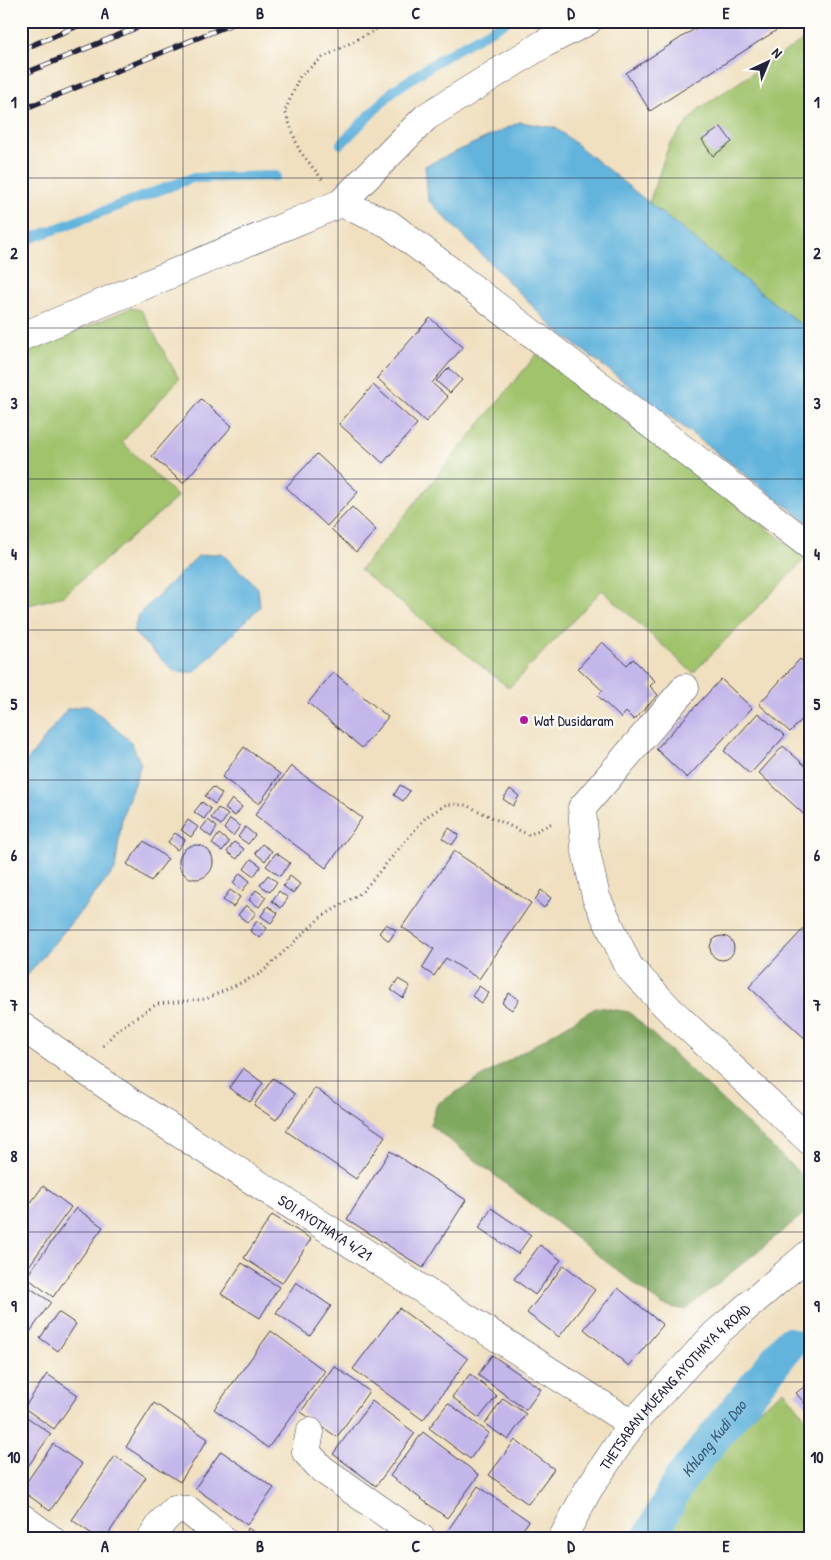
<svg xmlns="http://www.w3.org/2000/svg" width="831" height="1560" font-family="'Patrick Hand',sans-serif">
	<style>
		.green { fill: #a0c36c; stroke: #617254 }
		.forest { fill: #80a960; stroke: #51664e }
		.water { fill: #62b4dd; stroke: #426b8c }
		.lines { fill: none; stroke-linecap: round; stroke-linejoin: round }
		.stream { stroke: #62b4dd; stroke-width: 10 }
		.canal { stroke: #62b4dd; stroke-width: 34 }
		.building { fill: #c3b6ea }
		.minor-casing { stroke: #413e4f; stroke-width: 29 }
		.path { stroke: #413e4f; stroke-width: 3; stroke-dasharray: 1 4; stroke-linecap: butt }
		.minor { stroke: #fff; stroke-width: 28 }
		.rail-casing { stroke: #22223b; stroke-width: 5.5 }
		.rail { stroke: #fdfcf7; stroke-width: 4; stroke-dasharray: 11; stroke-linecap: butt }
		.grid { fill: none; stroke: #22223b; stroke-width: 1; stroke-opacity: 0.55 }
		.poi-dot { fill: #b5179e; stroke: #fdfcf7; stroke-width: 2 }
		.labels { text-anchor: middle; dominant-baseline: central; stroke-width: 4.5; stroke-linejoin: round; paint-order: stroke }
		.poi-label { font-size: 15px; fill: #22223b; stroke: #fdfcf7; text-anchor: start }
		.street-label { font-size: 15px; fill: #22223b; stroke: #fdfcf7 }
		.water-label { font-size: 16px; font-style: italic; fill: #3c5c7c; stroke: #fdfcf7 }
		.neatline { fill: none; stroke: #22223b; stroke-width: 2 }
		.grid-label { font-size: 16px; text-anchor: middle; font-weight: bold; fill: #22223b }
	</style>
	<rect width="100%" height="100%" fill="#fdfcf7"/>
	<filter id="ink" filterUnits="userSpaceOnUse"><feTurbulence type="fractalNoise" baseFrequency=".02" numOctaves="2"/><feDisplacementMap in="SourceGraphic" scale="10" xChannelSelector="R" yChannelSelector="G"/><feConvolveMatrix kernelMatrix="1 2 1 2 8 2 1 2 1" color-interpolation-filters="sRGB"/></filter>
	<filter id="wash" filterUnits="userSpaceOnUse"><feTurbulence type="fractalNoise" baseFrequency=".0096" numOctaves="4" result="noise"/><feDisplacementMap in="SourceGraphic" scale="20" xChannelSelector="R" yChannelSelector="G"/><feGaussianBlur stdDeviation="1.12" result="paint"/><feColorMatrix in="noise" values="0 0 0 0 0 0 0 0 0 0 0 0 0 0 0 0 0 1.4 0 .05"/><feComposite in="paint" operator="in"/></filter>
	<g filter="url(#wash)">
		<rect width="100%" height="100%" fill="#f0e0c0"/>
		<g class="green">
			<polygon points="810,35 810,332 649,203 669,145 699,109"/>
			<polygon points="131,308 141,310 179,379 122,442 178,497 63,596 21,607 21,354"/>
			<polygon points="537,354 806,558 693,673 602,590 509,688 360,570"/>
			<polygon points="784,1390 810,1424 810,1539 667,1539 693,1487 757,1411"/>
		</g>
		<polygon class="forest" points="597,1007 629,1012 810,1183 810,1204 806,1212 685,1310 662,1305 430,1125 437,1104"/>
		<g class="water">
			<polygon points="520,122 556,128 810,332 810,524 554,328 428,200 425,166"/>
			<polygon points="221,553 258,588 260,607 195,672 175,672 133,632 139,614 198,556"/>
			<polygon points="88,705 131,742 141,764 122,817 115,870 21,983 21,769 67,709"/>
		</g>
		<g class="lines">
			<g class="stream">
				<polyline points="341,144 393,91 442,58 507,21"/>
				<polyline points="21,242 192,178 276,176"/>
			</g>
			<path class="canal" id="s1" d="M649,1539L680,1480L789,1344"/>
		</g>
		<g id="blocks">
			<g class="building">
				<polygon points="707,21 791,21 650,111 626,73"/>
				<polygon points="721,127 732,142 713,156 702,140"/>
				<polygon points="430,318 463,347 432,383 448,397 426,422 377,378"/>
				<polygon points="449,368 462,380 450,393 436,381"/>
				<polygon points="373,385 417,424 383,463 339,424"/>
				<polygon points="201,399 232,426 183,483 152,456"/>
				<polygon points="317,454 358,492 327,526 286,487"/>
				<polygon points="352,507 376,530 356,552 331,529"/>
				<polygon points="602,642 627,665 633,659 655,681 650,686 658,695 634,720 626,712 621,718 598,696 603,691 578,668"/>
				<polygon points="800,659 810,668 810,711 790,732 759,704"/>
				<polygon points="333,672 388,717 362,748 308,703"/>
				<polygon points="721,679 752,708 687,778 656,749"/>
				<polygon points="758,713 785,736 750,774 724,751"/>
				<polygon points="783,746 810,770 810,820 759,773"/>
				<polygon points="244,747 280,774 259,804 222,777"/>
				<polygon points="291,766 362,818 326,868 255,815"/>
				<polygon points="400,785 410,791 403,801 394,795"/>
				<polygon points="213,787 222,794 215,804 205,796"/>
				<polygon points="510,789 519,796 513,806 503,799"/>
				<polygon points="232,799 242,807 235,816 225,809"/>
				<polygon points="202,802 211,809 204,819 194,812"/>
				<polygon points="218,808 228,815 221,825 211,818"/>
				<polygon points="230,819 240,826 233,836 224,829"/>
				<polygon points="188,820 198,827 191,837 181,830"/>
				<polygon points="208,820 217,827 211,837 201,829"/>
				<polygon points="245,827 255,835 248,844 238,837"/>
				<polygon points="449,828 459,835 452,845 442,838"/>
				<polygon points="175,833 185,840 177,850 168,842"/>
				<polygon points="219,834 229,842 222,851 212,844"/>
				<polygon points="144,841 168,859 151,881 127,864"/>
				<polygon points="234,842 244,849 237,859 227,852"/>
				<polygon points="262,844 272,851 265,861 255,853"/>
				<circle cx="196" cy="862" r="17"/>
				<polygon points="454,851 531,903 479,979 446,958 434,976 422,968 434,949 402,927"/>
				<polygon points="276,853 290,863 280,876 266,866"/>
				<polygon points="251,859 261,866 254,876 244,869"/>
				<polygon points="240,873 250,881 242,891 233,883"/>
				<polygon points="268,875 277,882 270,892 260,885"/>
				<polygon points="290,876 300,884 293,893 283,886"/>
				<polygon points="230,890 240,897 233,907 223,900"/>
				<polygon points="256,890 266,897 259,907 249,900"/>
				<polygon points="541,890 551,898 544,908 535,900"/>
				<polygon points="279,891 288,898 281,908 272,901"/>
				<polygon points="246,905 256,913 248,923 238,915"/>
				<polygon points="268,906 278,913 271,923 261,916"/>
				<polygon points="257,921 267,928 260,938 250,931"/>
				<polygon points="810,922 810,1043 749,987"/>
				<polygon points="386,924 396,930 389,941 379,933"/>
				<circle cx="722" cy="948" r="12"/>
				<polygon points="398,979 410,986 403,998 391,990"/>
				<polygon points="479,986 489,993 482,1003 472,996"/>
				<polygon points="509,993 519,1000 512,1010 502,1003"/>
				<polygon points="243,1068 263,1083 250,1102 229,1088"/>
				<polygon points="273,1078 295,1094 276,1120 254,1105"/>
				<polygon points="315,1088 385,1136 356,1179 286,1131"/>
				<polygon points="390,1151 466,1200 423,1268 347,1219"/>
				<polygon points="43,1186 71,1207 21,1277 21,1216"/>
				<polygon points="76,1208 103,1227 53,1297 26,1277"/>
				<polygon points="491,1208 531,1235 518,1254 479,1228"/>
				<polygon points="272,1215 311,1239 282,1283 244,1258"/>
				<polygon points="540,1245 561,1260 535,1295 514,1279"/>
				<polygon points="242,1263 279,1287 260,1318 221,1294"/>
				<polygon points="564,1265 595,1290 559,1337 527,1313"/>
				<polygon points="21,1282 51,1302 30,1332 21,1325"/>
				<polygon points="296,1282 331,1306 310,1336 276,1313"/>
				<polygon points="618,1288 663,1325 629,1366 584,1329"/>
				<polygon points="399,1308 468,1359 423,1420 353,1369"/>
				<polygon points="58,1312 76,1324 58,1351 40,1338"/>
				<polygon points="271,1331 325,1371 268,1448 214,1409"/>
				<polygon points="492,1355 541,1389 526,1410 478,1375"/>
				<polygon points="334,1366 369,1391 337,1437 301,1412"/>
				<polygon points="47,1374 78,1395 54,1429 24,1408"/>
				<polygon points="470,1374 497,1396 479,1418 452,1397"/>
				<polygon points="810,1382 810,1410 796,1393"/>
				<polygon points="503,1398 526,1414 508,1440 485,1424"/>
				<polygon points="372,1401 415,1433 376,1486 333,1454"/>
				<polygon points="154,1403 208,1439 180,1482 126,1447"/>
				<polygon points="448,1403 489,1433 470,1459 429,1428"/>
				<polygon points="21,1413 51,1434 21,1476"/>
				<polygon points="423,1432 479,1475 447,1518 390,1476"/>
				<polygon points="515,1440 554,1469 528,1504 489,1475"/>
				<polygon points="53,1444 82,1464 50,1511 21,1490"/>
				<polygon points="221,1451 274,1488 247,1525 195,1488"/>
				<polygon points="115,1456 146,1477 105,1539 99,1539 72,1520"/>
				<polygon points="478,1486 529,1521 516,1539 442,1539"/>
				<polygon points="248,1528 263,1539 241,1539"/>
				<polygon points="350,1533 357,1539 346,1539"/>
			</g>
		</g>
	</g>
	<g filter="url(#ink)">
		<use href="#blocks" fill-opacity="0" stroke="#413e4f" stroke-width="1"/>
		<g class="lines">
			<defs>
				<g id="minor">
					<polyline points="341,203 389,224 810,546"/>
					<polyline points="21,337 341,203 426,117 545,43 588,21"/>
					<polyline points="685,688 582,808 585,847 596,897 629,967 670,1010 810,1141"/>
					<path id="s2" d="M21,1026L132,1103L632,1424"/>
					<polyline points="310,1432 306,1452 322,1469 422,1539"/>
					<polyline points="21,1517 51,1539"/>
					<polyline points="151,1539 163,1521 175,1509 188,1510 223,1539"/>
					<path id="s3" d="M562,1539L588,1490L632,1424L714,1335L810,1253"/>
				</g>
			</defs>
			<use href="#minor" class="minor-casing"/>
			<g class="path">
				<polyline points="322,179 299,150 285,111 300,76 322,58 392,21"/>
				<polyline points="103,1046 117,1030 157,1004 206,999 260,974 320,918 362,892 426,817 447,804 466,805 529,835 552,823"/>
			</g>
			<use href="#minor" class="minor"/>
			<defs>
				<g id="rail">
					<polyline points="21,50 89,21"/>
					<polyline points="21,75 153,21"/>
					<polyline points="21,110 239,21"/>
				</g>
			</defs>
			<use href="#rail" class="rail-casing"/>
			<use href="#rail" class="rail"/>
		</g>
	</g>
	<path class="grid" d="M183,21V1539M338,21V1539M493,21V1539M648,21V1539M21,178H810M21,328H810M21,479H810M21,630H810M21,780H810M21,930H810M21,1081H810M21,1232H810M21,1382H810"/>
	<circle class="poi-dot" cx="524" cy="720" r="5"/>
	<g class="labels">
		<g class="poi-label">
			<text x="534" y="720">Wat Dusidaram</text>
		</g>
		<g class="street-label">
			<text stroke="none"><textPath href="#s2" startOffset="365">SOI AYOTHAYA 4/21</textPath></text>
			<text stroke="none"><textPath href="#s3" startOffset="191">THETSABAN MUEANG AYOTHAYA 4 ROAD</textPath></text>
		</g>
		<g class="water-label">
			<text stroke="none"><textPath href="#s1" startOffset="120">Khlong Kudi Dao</textPath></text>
		</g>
	</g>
	<rect width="831" height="1560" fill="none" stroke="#fdfcf7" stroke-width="55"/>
	<g transform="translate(768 62) rotate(44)" stroke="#fdfcf7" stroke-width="4" paint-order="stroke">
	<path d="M0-4L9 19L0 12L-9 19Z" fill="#22223b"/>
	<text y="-8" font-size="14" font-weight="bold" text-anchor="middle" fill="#22223b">N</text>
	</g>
	<rect x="28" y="28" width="776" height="1504" class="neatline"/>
	<g class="grid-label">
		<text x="105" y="19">A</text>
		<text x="260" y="19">B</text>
		<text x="416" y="19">C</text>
		<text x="571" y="19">D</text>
		<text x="726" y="19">E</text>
		<text x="14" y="108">1</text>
		<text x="817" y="108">1</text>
		<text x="14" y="259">2</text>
		<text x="817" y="259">2</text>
		<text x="14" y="409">3</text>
		<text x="817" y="409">3</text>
		<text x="14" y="560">4</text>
		<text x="817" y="560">4</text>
		<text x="14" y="710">5</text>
		<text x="817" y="710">5</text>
		<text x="14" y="861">6</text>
		<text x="817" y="861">6</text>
		<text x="14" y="1011">7</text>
		<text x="817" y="1011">7</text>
		<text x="14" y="1162">8</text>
		<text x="817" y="1162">8</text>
		<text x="14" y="1312">9</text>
		<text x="817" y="1312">9</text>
		<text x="14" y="1463">10</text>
		<text x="817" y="1463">10</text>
		<text x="105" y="1552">A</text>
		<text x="260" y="1552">B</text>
		<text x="416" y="1552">C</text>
		<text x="571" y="1552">D</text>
		<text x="726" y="1552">E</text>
	</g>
</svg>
